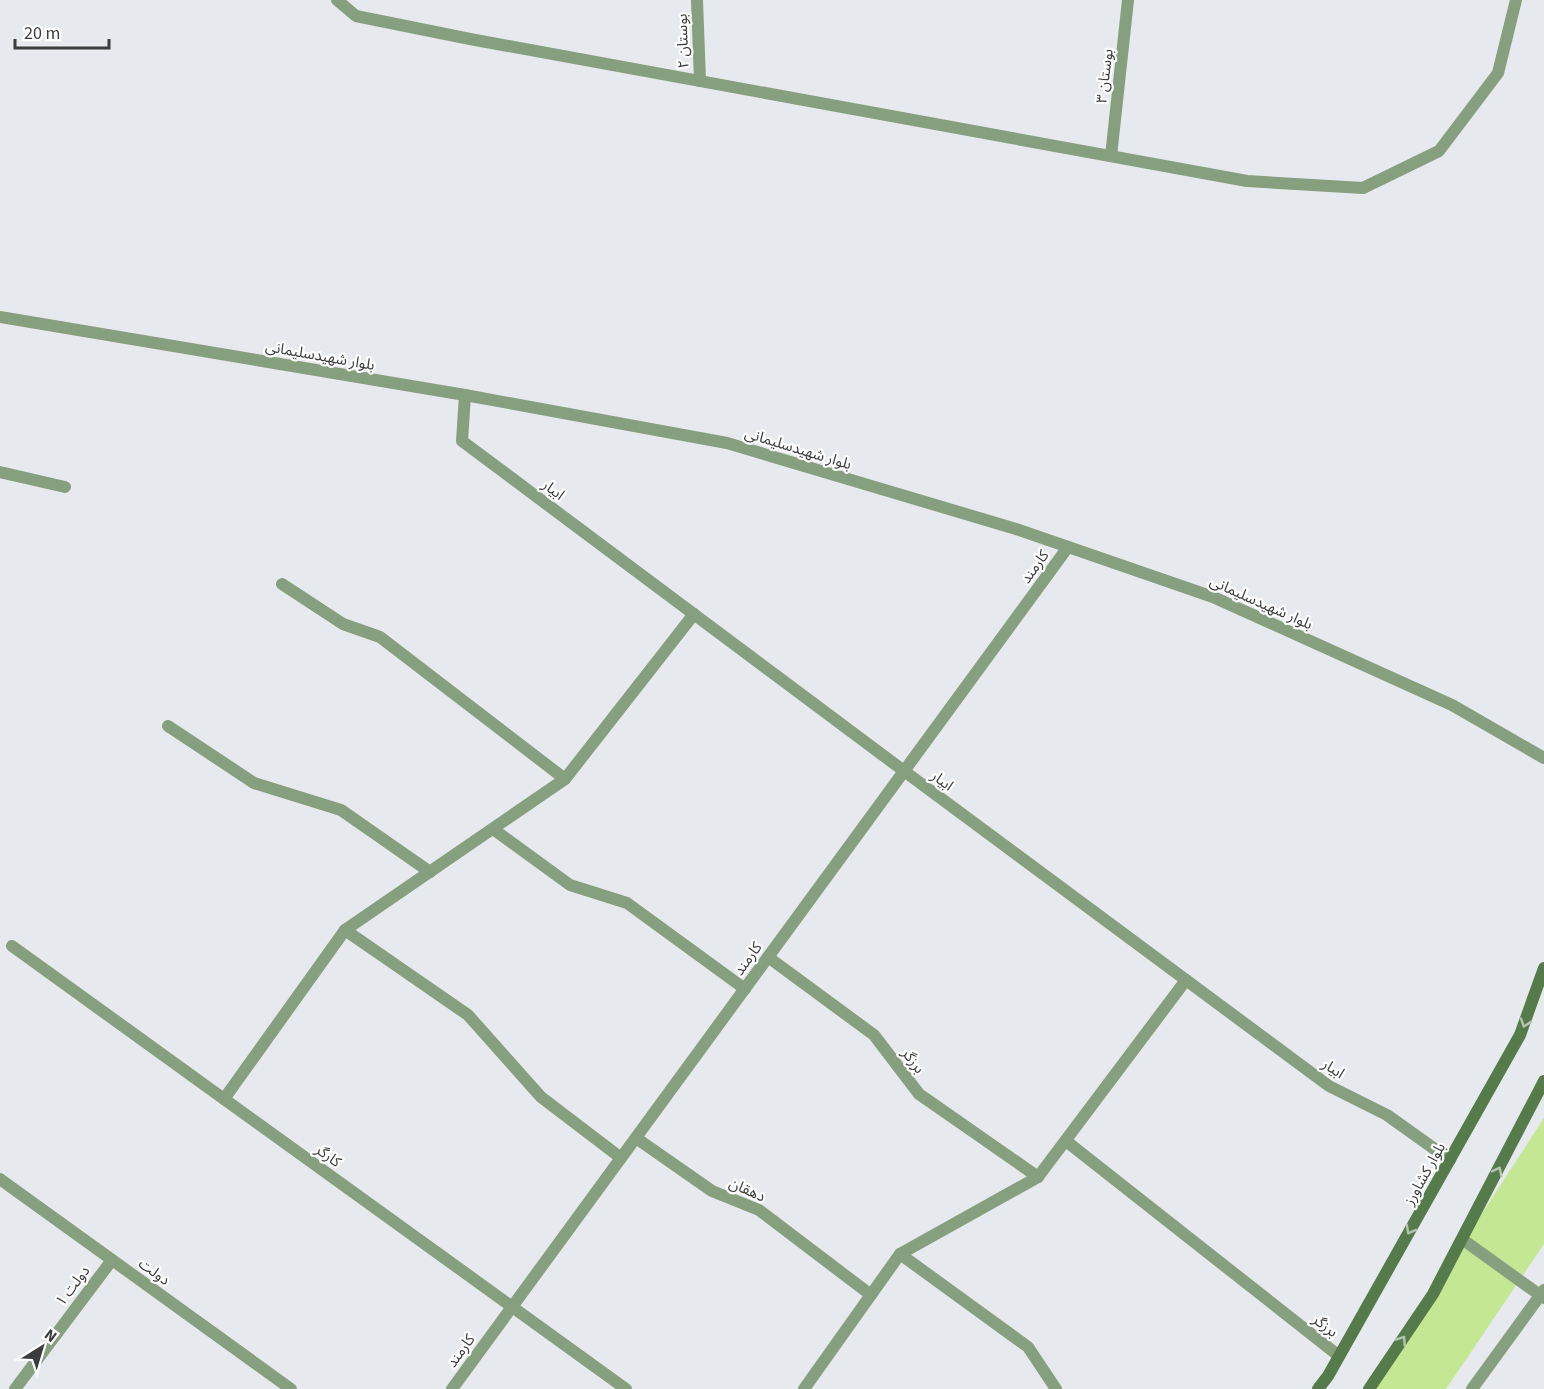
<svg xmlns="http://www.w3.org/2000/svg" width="1544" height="1389" font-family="'Source Sans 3','Noto Sans Arabic',sans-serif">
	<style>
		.green { fill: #c4e794 }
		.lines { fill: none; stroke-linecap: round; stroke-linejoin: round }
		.minor { stroke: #869f7e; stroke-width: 12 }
		.secondary { stroke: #567b4a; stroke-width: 12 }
		.oneway { stroke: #b3c4ae }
		.labels { text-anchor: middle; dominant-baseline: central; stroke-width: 4.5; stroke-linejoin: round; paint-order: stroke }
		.street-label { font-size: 15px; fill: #3b3c3d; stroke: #fff }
	</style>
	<rect width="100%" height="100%" fill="#e6e9ed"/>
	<polygon class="green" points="1544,1118 1544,1244 1446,1389 1368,1389"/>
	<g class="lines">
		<g class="minor">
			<polyline points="337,0 356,16 470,39 1247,181 1363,188 1439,151 1498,73 1516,0"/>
			<polyline points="697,0 700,81"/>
			<polyline points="1111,156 1128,0"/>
			<polyline points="0,317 465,395 727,443 1016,529 1213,597 1452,705 1544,758"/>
			<polyline points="465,395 462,441 904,771 1329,1086 1387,1115 1450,1160"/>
			<polyline points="0,472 65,487"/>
			<polyline points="282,584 343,624 380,637 565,779"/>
			<polyline points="168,726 254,783 341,810 430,872"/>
			<polyline points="493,829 570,885 627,903 745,989"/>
			<polyline points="345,930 468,1015 541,1097 621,1158"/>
			<polyline points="12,946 626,1389"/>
			<polyline points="768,957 874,1035 919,1094 1038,1177"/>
			<polyline points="224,1099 345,930 565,779 694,614"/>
			<polyline points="636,1138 712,1191 759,1210 871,1295"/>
			<polyline points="1066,1141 1339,1356"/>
			<polyline points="0,1179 291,1389"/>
			<polyline points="1462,1239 1544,1298"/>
			<polyline points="900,1254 1028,1347 1056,1389"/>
			<polyline points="15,1389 112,1260"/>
			<polyline points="452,1389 1068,547"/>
			<polyline points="804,1389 900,1254 1038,1177 1186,980"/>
			<polyline points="1472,1389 1544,1290"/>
		</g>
		<g class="secondary">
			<polyline points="1318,1389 1328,1376 1520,1035 1544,968"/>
			<polyline points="1369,1389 1433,1294 1544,1081"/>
		</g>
	</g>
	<defs><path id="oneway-chevron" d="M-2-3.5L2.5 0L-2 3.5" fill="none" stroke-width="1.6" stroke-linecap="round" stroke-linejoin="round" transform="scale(1.5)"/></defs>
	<g class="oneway">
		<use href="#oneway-chevron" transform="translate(1525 1023) rotate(109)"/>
		<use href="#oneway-chevron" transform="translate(1498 1171) rotate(-63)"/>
		<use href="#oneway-chevron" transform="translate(1410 1230) rotate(119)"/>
		<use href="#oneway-chevron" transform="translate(1402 1340) rotate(-56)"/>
	</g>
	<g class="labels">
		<g class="street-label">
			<text transform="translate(683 41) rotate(-92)">بوستان ۲</text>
			<text transform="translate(1105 76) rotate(-83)">بوستان ۳</text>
			<text transform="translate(320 356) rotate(10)">بلوار شهیدسلیمانی</text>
			<text transform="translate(798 449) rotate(17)">بلوار شهیدسلیمانی</text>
			<text transform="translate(553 490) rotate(37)">ابیار</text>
			<text transform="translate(1035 567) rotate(-54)">کارمند</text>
			<text transform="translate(1261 603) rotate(24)">بلوار شهیدسلیمانی</text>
			<text transform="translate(942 781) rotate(36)">ابیار</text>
			<text transform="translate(748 959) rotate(-54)">کارمند</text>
			<text transform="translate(913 1061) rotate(53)">برزگر</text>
			<text transform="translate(1333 1069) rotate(33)">ابیار</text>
			<text transform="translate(328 1156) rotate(36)">کارگر</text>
			<text transform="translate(1425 1174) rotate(-61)">بلوار کشاورز</text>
			<text transform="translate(747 1190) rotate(24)">دهقان</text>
			<text transform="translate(154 1272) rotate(36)">دولت</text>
			<text transform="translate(73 1286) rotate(-53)">دولت ۱</text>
			<text transform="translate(1325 1326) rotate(38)">برزگر</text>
			<text transform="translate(461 1351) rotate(-54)">کارمند</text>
		</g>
	</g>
	<g transform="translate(42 1347) rotate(37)" stroke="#ffffff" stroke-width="4.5" paint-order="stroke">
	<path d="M0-4.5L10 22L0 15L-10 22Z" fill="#3b3c3d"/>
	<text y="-9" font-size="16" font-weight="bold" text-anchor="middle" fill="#3b3c3d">N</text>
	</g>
	<path d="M15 39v9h94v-9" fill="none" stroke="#3b3c3d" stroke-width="3"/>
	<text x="24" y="39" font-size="18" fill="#3b3c3d" stroke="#ffffff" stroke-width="4.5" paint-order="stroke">20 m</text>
</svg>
